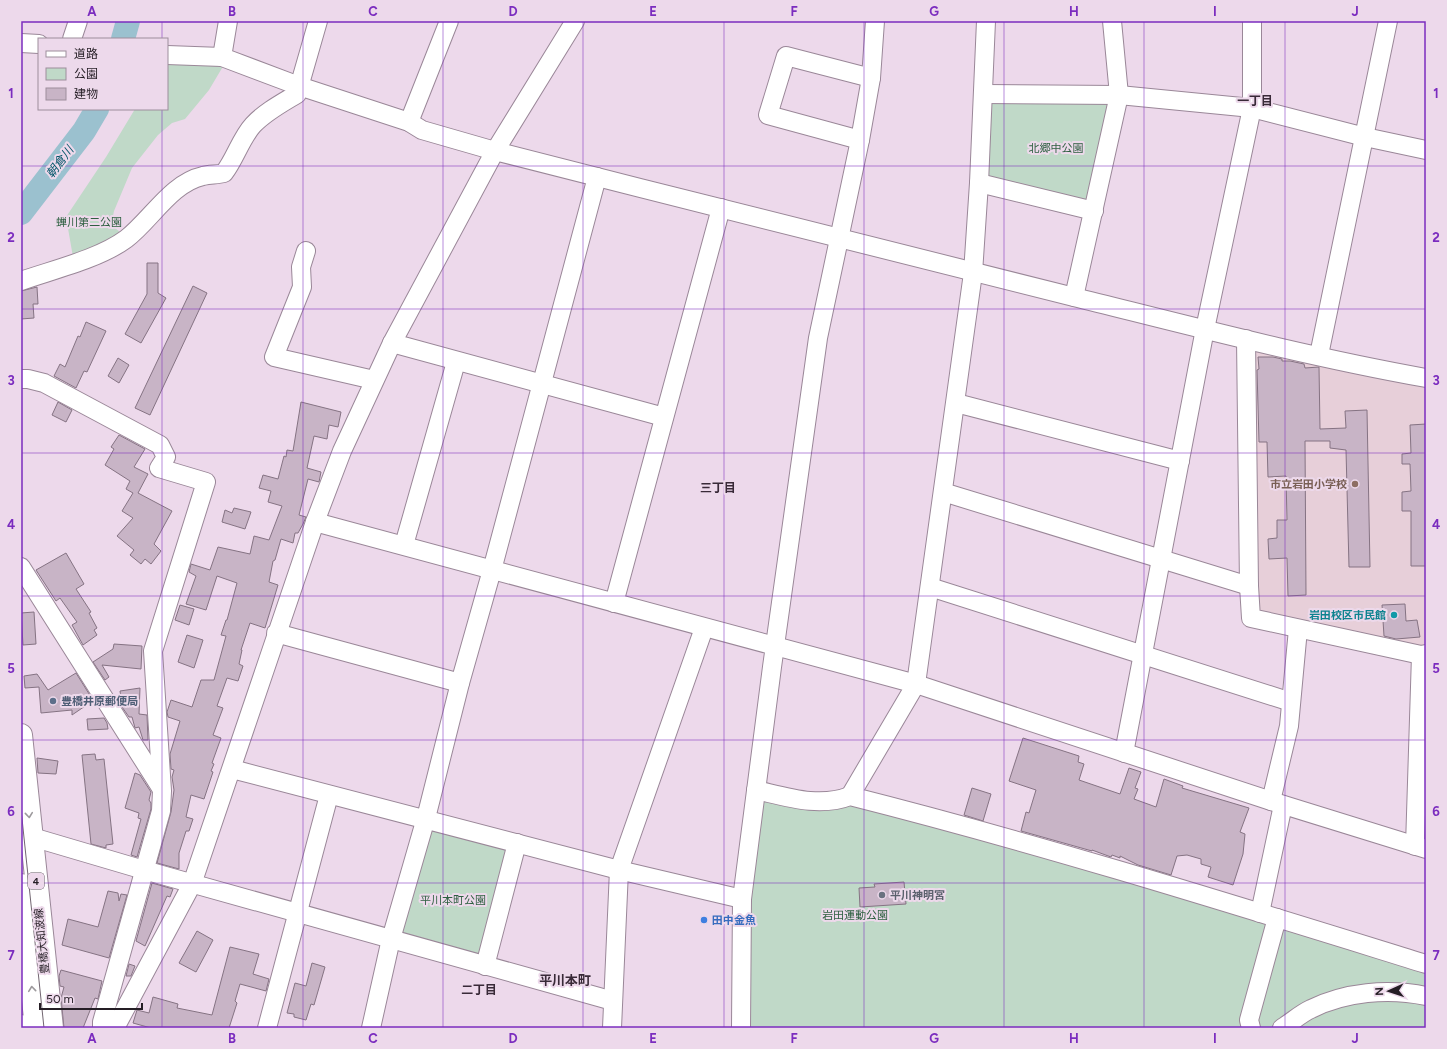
<svg xmlns="http://www.w3.org/2000/svg" width="1447" height="1049" font-family="Figtree,'Noto Sans JP',sans-serif">
	<style>
		.education { fill: #e7cfd9 }
		.green { fill: #c0d9c8 }
		.lines { fill: none; stroke-linecap: round; stroke-linejoin: round }
		.river { stroke: #9bc1cf; stroke-width: 24 }
		.building { fill: #c8b4c6; stroke: #857383 }
		.minor-casing { stroke: #9a8798; stroke-width: 20 }
		.major-casing { stroke: #9a8798; stroke-width: 24 }
		.minor { stroke: #fff; stroke-width: 18 }
		.major { stroke: #fff; stroke-width: 22 }
		.tram { stroke: #726671; stroke-width: 1 }
		.oneway { stroke: #9d9a9d }
		.grid { fill: none; stroke: #7b2cbf; stroke-width: 1; stroke-opacity: 0.55 }
		.education-dot { fill: #8d6e63; stroke: #edd9eb; stroke-width: 1.5 }
		.culture-dot { fill: #0f9aa8; stroke: #edd9eb; stroke-width: 1.5 }
		.service-dot { fill: #5c6f8a; stroke: #edd9eb; stroke-width: 1.5 }
		.worship-dot { fill: #6b7280; stroke: #edd9eb; stroke-width: 1.5 }
		.shop-dot { fill: #3f7fe0; stroke: #edd9eb; stroke-width: 1.5 }
		.labels { text-anchor: middle; dominant-baseline: central; stroke-width: 4; stroke-linejoin: round; paint-order: stroke }
		.shield { fill: #edd9eb; stroke: #615660; stroke-width: 1 }
		.shield-label { font-size: 10px; font-weight: bold; fill: #251e25 }
		.park-label { font-size: 11px; fill: #2e6041; stroke: #edd9eb }
		.education-label { font-size: 11px; font-weight: bold; fill: #785e54; stroke: #edd9eb; text-anchor: end }
		.culture-label { font-size: 11px; font-weight: bold; fill: #0d838f; stroke: #edd9eb; text-anchor: end }
		.service-label { font-size: 11px; font-weight: bold; fill: #4e5e75; stroke: #edd9eb; text-anchor: start }
		.worship-label { font-size: 11px; font-weight: bold; fill: #5b616d; stroke: #edd9eb; text-anchor: start }
		.shop-label { font-size: 11px; font-weight: bold; fill: #366cbe; stroke: #edd9eb; text-anchor: start }
		.street-label { font-size: 11px; fill: #251e25; stroke: #edd9eb }
		.neighbourhood-label { font-size: 12px; font-weight: bold; fill: #392a38; stroke: #edd9eb }
		.water-label { font-size: 12px; font-style: italic; fill: #035669; stroke: #edd9eb }
		.quarter-label { font-size: 13px; font-weight: bold; fill: #392a38; stroke: #edd9eb }
		.neatline { fill: none; stroke: #7b2cbf; stroke-width: 1.5 }
		.grid-label { font-size: 13px; text-anchor: middle; font-weight: bold; fill: #7b2cbf }
	</style>
	<rect width="100%" height="100%" fill="#edd9eb"/>
	<polygon class="education" points="1256,349 1426,385 1426,650 1256,612 1251,352"/>
	<g class="green">
		<polygon points="167,63 225,63 209,90 185,119 172,123 158,135 132,168 114,211 111,225 124,235 73,257 66,217 106,157 135,109 167,109"/>
		<polygon points="988,99 1113,103 1091,204 986,178"/>
		<polygon points="756,790 841,800 1426,964 1426,1028 741,1028"/>
		<polygon points="437,823 517,843 485,966 399,941 423,830"/>
	</g>
	<g class="lines">
		<g class="river">
			<polyline points="123,39 128,21"/>
			<polyline points="21,213 84,131 97,109"/>
		</g>
	</g>
	<g class="building">
		<polygon points="147,263 158,263 158,293 166,298 141,343 125,334 147,294"/>
		<polygon points="193,286 207,293 150,415 135,408"/>
		<polygon points="37,287 38,304 33,304 34,318 21,319 21,291"/>
		<polygon points="86,322 106,331 87,372 84,371 76,388 54,376 60,364 65,367 78,336 80,337"/>
		<polygon points="1258,357 1273,357 1282,359 1282,361 1290,361 1304,364 1305,368 1319,367 1320,429 1346,428 1345,411 1367,410 1370,567 1349,567 1346,450 1330,448 1330,441 1305,441 1306,595 1288,596 1287,558 1269,559 1268,539 1277,538 1277,520 1287,520 1286,476 1268,477 1267,442 1259,442 1257,370 1259,369"/>
		<polygon points="118,358 129,365 119,383 108,376"/>
		<polygon points="58,402 72,410 66,422 52,415"/>
		<polygon points="301,402 341,412 338,427 329,425 327,439 314,436 307,468 321,472 319,482 308,479 299,515 306,517 303,524 298,533 295,533 293,543 281,539 275,560 273,561 269,582 278,585 265,628 250,623 241,650 242,650 239,664 243,666 238,681 227,678 217,706 223,708 213,735 221,738 212,763 214,764 211,771 213,772 204,799 191,795 186,817 193,819 189,831 186,831 179,853 179,869 157,863 171,812 174,790 172,777 174,770 171,769 170,754 180,721 168,717 167,712 171,700 192,707 201,680 214,680 226,636 221,635 226,620 227,620 237,583 217,576 206,610 186,604 196,576 189,572 191,564 210,570 218,547 250,554 254,536 269,540 282,506 268,502 271,491 259,488 263,475 278,479 284,456 286,457 287,450 293,451"/>
		<polygon points="1426,424 1426,566 1411,566 1411,511 1402,511 1402,492 1411,491 1410,464 1402,464 1402,454 1411,453 1410,425"/>
		<polygon points="119,435 145,449 134,467 148,474 138,493 172,511 154,544 161,551 151,564 145,559 141,564 130,555 134,550 117,536 133,518 122,511 133,493 126,489 130,481 105,465 114,449 111,447"/>
		<polygon points="234,508 251,512 245,529 222,522 225,510 232,513"/>
		<polygon points="66,553 84,584 76,589 91,612 89,613 97,628 94,630 97,635 83,645 72,625 77,622 60,598 56,601 36,570"/>
		<polygon points="1405,604 1406,621 1417,620 1420,637 1396,639 1384,636 1382,605"/>
		<polygon points="180,605 194,609 189,625 175,620"/>
		<polygon points="34,612 36,644 23,645 21,613"/>
		<polygon points="187,635 203,640 194,668 178,662"/>
		<polygon points="114,644 142,646 141,669 102,665 109,677 105,680 93,662 113,649"/>
		<polygon points="76,673 91,697 91,702 72,715 72,710 41,713 39,687 25,688 24,676 37,674 48,690"/>
		<polygon points="140,688 139,714 147,715 148,740 143,740 139,727 135,728 132,717 129,717 122,707 120,691"/>
		<polygon points="104,718 107,723 108,729 88,730 87,719"/>
		<polygon points="1023,738 1079,756 1078,762 1084,764 1079,780 1120,794 1129,768 1141,772 1135,788 1138,789 1134,799 1156,807 1164,779 1183,786 1182,788 1249,808 1240,832 1245,834 1243,854 1233,885 1208,877 1211,867 1201,864 1201,859 1187,855 1177,856 1171,875 1138,865 1120,856 1120,858 1112,855 1111,857 1092,850 1092,851 1021,831 1026,812 1029,813 1036,790 1009,781"/>
		<polygon points="95,754 96,760 104,759 113,844 106,845 106,848 91,844 82,755"/>
		<polygon points="37,758 58,761 56,774 38,773"/>
		<polygon points="135,773 140,775 151,792 149,800 151,803 151,809 137,857 131,855 141,819 138,818 139,813 125,808"/>
		<polygon points="972,788 991,794 983,821 964,815"/>
		<polygon points="904,882 906,904 860,907 859,888 875,887 874,884"/>
		<polygon points="152,883 173,889 170,897 167,896 145,946 136,941"/>
		<polygon points="108,891 118,893 119,901 121,894 127,895 109,958 62,945 68,919 98,927"/>
		<polygon points="197,931 213,940 196,972 179,963"/>
		<polygon points="230,947 259,954 253,974 269,979 266,991 240,984 235,1001 237,1003 229,1028 151,1028 133,1023 137,1010 149,1013 153,997 178,1004 177,1008 212,1015"/>
		<polygon points="312,963 325,967 314,1005 311,1004 306,1020 294,1017 294,1014 287,1013 295,983 306,986"/>
		<polygon points="129,964 135,966 131,976 126,976"/>
		<polygon points="61,970 102,981 98,999 95,998 83,1028 64,1028 61,998 64,987 60,986 59,976"/>
	</g>
	<g class="lines">
		<defs>
			<g id="minor">
				<polyline points="72,39 78,21"/>
				<polyline points="21,43 39,44"/>
				<path d="M167,55L222,57L299,86L409,122L422,130L495,151C688,200 881,250 1074,297C1191,326 1308,357 1426,378"/>
				<polyline points="222,57 228,21"/>
				<polyline points="983,94 1119,95 1252,108 1365,137 1426,150"/>
				<polyline points="409,122 449,21"/>
				<polyline points="860,140 768,115 786,56 871,78"/>
				<polyline points="979,183 1094,211"/>
				<polyline points="306,251 301,267 302,287 274,357 374,380"/>
				<path d="M21,281C52,270 99,259 126,239C151,220 171,183 203,176C210,174 217,175 224,173C235,159 241,138 253,125C265,112 282,103 297,94L318,21"/>
				<polyline points="1074,297 1119,95 1112,21"/>
				<polyline points="1246,339 1249,586 1251,618 1421,655 1426,654"/>
				<polyline points="392,343 664,417"/>
				<polyline points="1319,355 1388,21"/>
				<polyline points="21,379 28,379 44,383 160,445 166,457 159,468 206,482 153,651 162,791 161,811 102,1022 102,1028"/>
				<polyline points="956,403 1180,461"/>
				<polyline points="943,492 1249,586"/>
				<polyline points="315,522 916,684 1271,801 1426,849"/>
				<polyline points="404,545 456,362"/>
				<polyline points="21,567 161,788"/>
				<polyline points="930,587 1291,702"/>
				<polyline points="614,603 721,208"/>
				<polyline points="276,633 460,683"/>
				<polyline points="1124,753 1205,329 1252,108 1252,21"/>
				<polyline points="232,769 619,870 742,899"/>
				<path d="M756,790C787,797 819,808 850,796C1044,845 1235,905 1426,964"/>
				<polyline points="850,796 916,684 973,273 979,183 986,21"/>
				<polyline points="1271,801 1289,726 1298,629"/>
				<polyline points="32,837 144,870 613,1001"/>
				<polyline points="1415,846 1421,655"/>
				<polyline points="1260,913 1283,805"/>
				<polyline points="485,966 517,843"/>
				<polyline points="21,1024 41,1028"/>
				<polyline points="115,1028 192,884 315,522 342,451 392,343 495,151 575,21"/>
				<polyline points="267,1028 329,795"/>
				<polyline points="371,1028 391,939 426,818 460,683 492,570 597,177"/>
				<polyline points="612,1028 619,870 704,628"/>
				<polyline points="741,1028 742,899 772,667 818,338 860,140 871,78 875,21"/>
				<polyline points="1251,1028 1249,1020 1277,918"/>
				<path d="M1282,1028C1292,1022 1300,1014 1311,1009C1345,992 1388,988 1426,996"/>
			</g>
			<g id="major">
				<polyline points="21,735 52,1028"/>
				<polyline points="21,885 36,1028"/>
			</g>
		</defs>
		<use href="#minor" class="minor-casing"/>
		<use href="#major" class="major-casing"/>
		<use href="#minor" class="minor"/>
		<use href="#major" class="major"/>
		<polyline class="tram" points="21,809 44,1028"/>
	</g>
	<defs><path id="oneway-chevron" d="M-2-3.5L2.5 0L-2 3.5" fill="none" stroke-width="1.6" stroke-linecap="round" stroke-linejoin="round"/></defs>
	<g class="oneway">
		<use href="#oneway-chevron" transform="translate(29 815) rotate(84)"/>
		<use href="#oneway-chevron" transform="translate(32 989) rotate(-96)"/>
	</g>
	<path class="grid" d="M162,21V39M303,21V1028M443,21V1028M583,21V1028M724,21V1028M864,21V1028M1004,21V1028M1144,21V1028M1285,21V1028M162,109V1028M21,166H1426M21,309H1426M21,453H1426M21,596H1426M21,740H1426M21,883H1426"/>
	<circle class="education-dot" cx="1355" cy="484" r="4"/>
	<circle class="culture-dot" cx="1394" cy="615" r="4"/>
	<circle class="service-dot" cx="53" cy="701" r="4"/>
	<circle class="worship-dot" cx="882" cy="895" r="4"/>
	<circle class="shop-dot" cx="704" cy="920" r="4"/>
	<g class="labels">
		<rect class="shield" x="28" y="873" width="16" height="16" rx="3"/>
		<g class="shield-label">
			<text x="36" y="881">4</text>
		</g>
		<g class="park-label">
			<text x="1056" y="148">北郷中公園</text>
			<text x="89" y="222">蝉川第二公園</text>
			<text x="453" y="900">平川本町公園</text>
			<text x="855" y="915">岩田運動公園</text>
		</g>
		<g class="education-label">
			<text x="1347" y="484">市立岩田小学校</text>
		</g>
		<g class="culture-label">
			<text x="1386" y="615">岩田校区市民館</text>
		</g>
		<g class="service-label">
			<text x="61" y="701">豊橋井原郵便局</text>
		</g>
		<g class="worship-label">
			<text x="890" y="895">平川神明宮</text>
		</g>
		<g class="shop-label">
			<text x="712" y="920">田中金魚</text>
		</g>
		<g class="street-label">
			<text transform="translate(42 941) rotate(-96)">豊橋大知波線</text>
		</g>
		<g class="neighbourhood-label">
			<text x="1255" y="101">一丁目</text>
			<text x="718" y="488">三丁目</text>
			<text x="479" y="990">二丁目</text>
		</g>
		<g class="water-label">
			<text transform="translate(60 162) rotate(-53)">朝倉川</text>
		</g>
		<g class="quarter-label">
			<text x="565" y="980">平川本町</text>
		</g>
	</g>
	<rect width="1447" height="1049" fill="none" stroke="#edd9eb" stroke-width="44"/>
	<rect x="38" y="38" width="130" height="72" fill="#edd9eb" stroke="#9d8e9c"/>
	<rect x="46" y="51" width="20" height="6" fill="#ffffff" stroke="#9d8e9c"/>
	<text x="74" y="58" font-size="12" fill="#251e25">道路</text>
	<rect x="46" y="68" width="20" height="12" fill="#c0d9c8" stroke="#9d8e9c"/>
	<text x="74" y="78" font-size="12" fill="#251e25">公園</text>
	<rect x="46" y="88" width="20" height="12" fill="#c8b4c6" stroke="#9d8e9c"/>
	<text x="74" y="98" font-size="12" fill="#251e25">建物</text>
	<g transform="translate(1389 991) rotate(267)" stroke="#edd9eb" stroke-width="3" paint-order="stroke">
	<path d="M0-3L7 15L0 10L-7 15Z" fill="#251e25"/>
	<text y="-6" font-size="11" font-weight="bold" text-anchor="middle" fill="#251e25">N</text>
	</g>
	<path d="M40 1003v6h102v-6" fill="none" stroke="#251e25" stroke-width="2"/>
	<text x="46" y="1003" font-size="12" fill="#251e25" stroke="#edd9eb" stroke-width="3" paint-order="stroke">50 m</text>
	<rect x="22" y="22" width="1403" height="1005" class="neatline"/>
	<g class="grid-label">
		<text x="92" y="16">A</text>
		<text x="232" y="16">B</text>
		<text x="373" y="16">C</text>
		<text x="513" y="16">D</text>
		<text x="653" y="16">E</text>
		<text x="794" y="16">F</text>
		<text x="934" y="16">G</text>
		<text x="1074" y="16">H</text>
		<text x="1215" y="16">I</text>
		<text x="1355" y="16">J</text>
		<text x="11" y="98">1</text>
		<text x="1436" y="98">1</text>
		<text x="11" y="242">2</text>
		<text x="1436" y="242">2</text>
		<text x="11" y="385">3</text>
		<text x="1436" y="385">3</text>
		<text x="11" y="529">4</text>
		<text x="1436" y="529">4</text>
		<text x="11" y="673">5</text>
		<text x="1436" y="673">5</text>
		<text x="11" y="816">6</text>
		<text x="1436" y="816">6</text>
		<text x="11" y="960">7</text>
		<text x="1436" y="960">7</text>
		<text x="92" y="1043">A</text>
		<text x="232" y="1043">B</text>
		<text x="373" y="1043">C</text>
		<text x="513" y="1043">D</text>
		<text x="653" y="1043">E</text>
		<text x="794" y="1043">F</text>
		<text x="934" y="1043">G</text>
		<text x="1074" y="1043">H</text>
		<text x="1215" y="1043">I</text>
		<text x="1355" y="1043">J</text>
	</g>
</svg>
